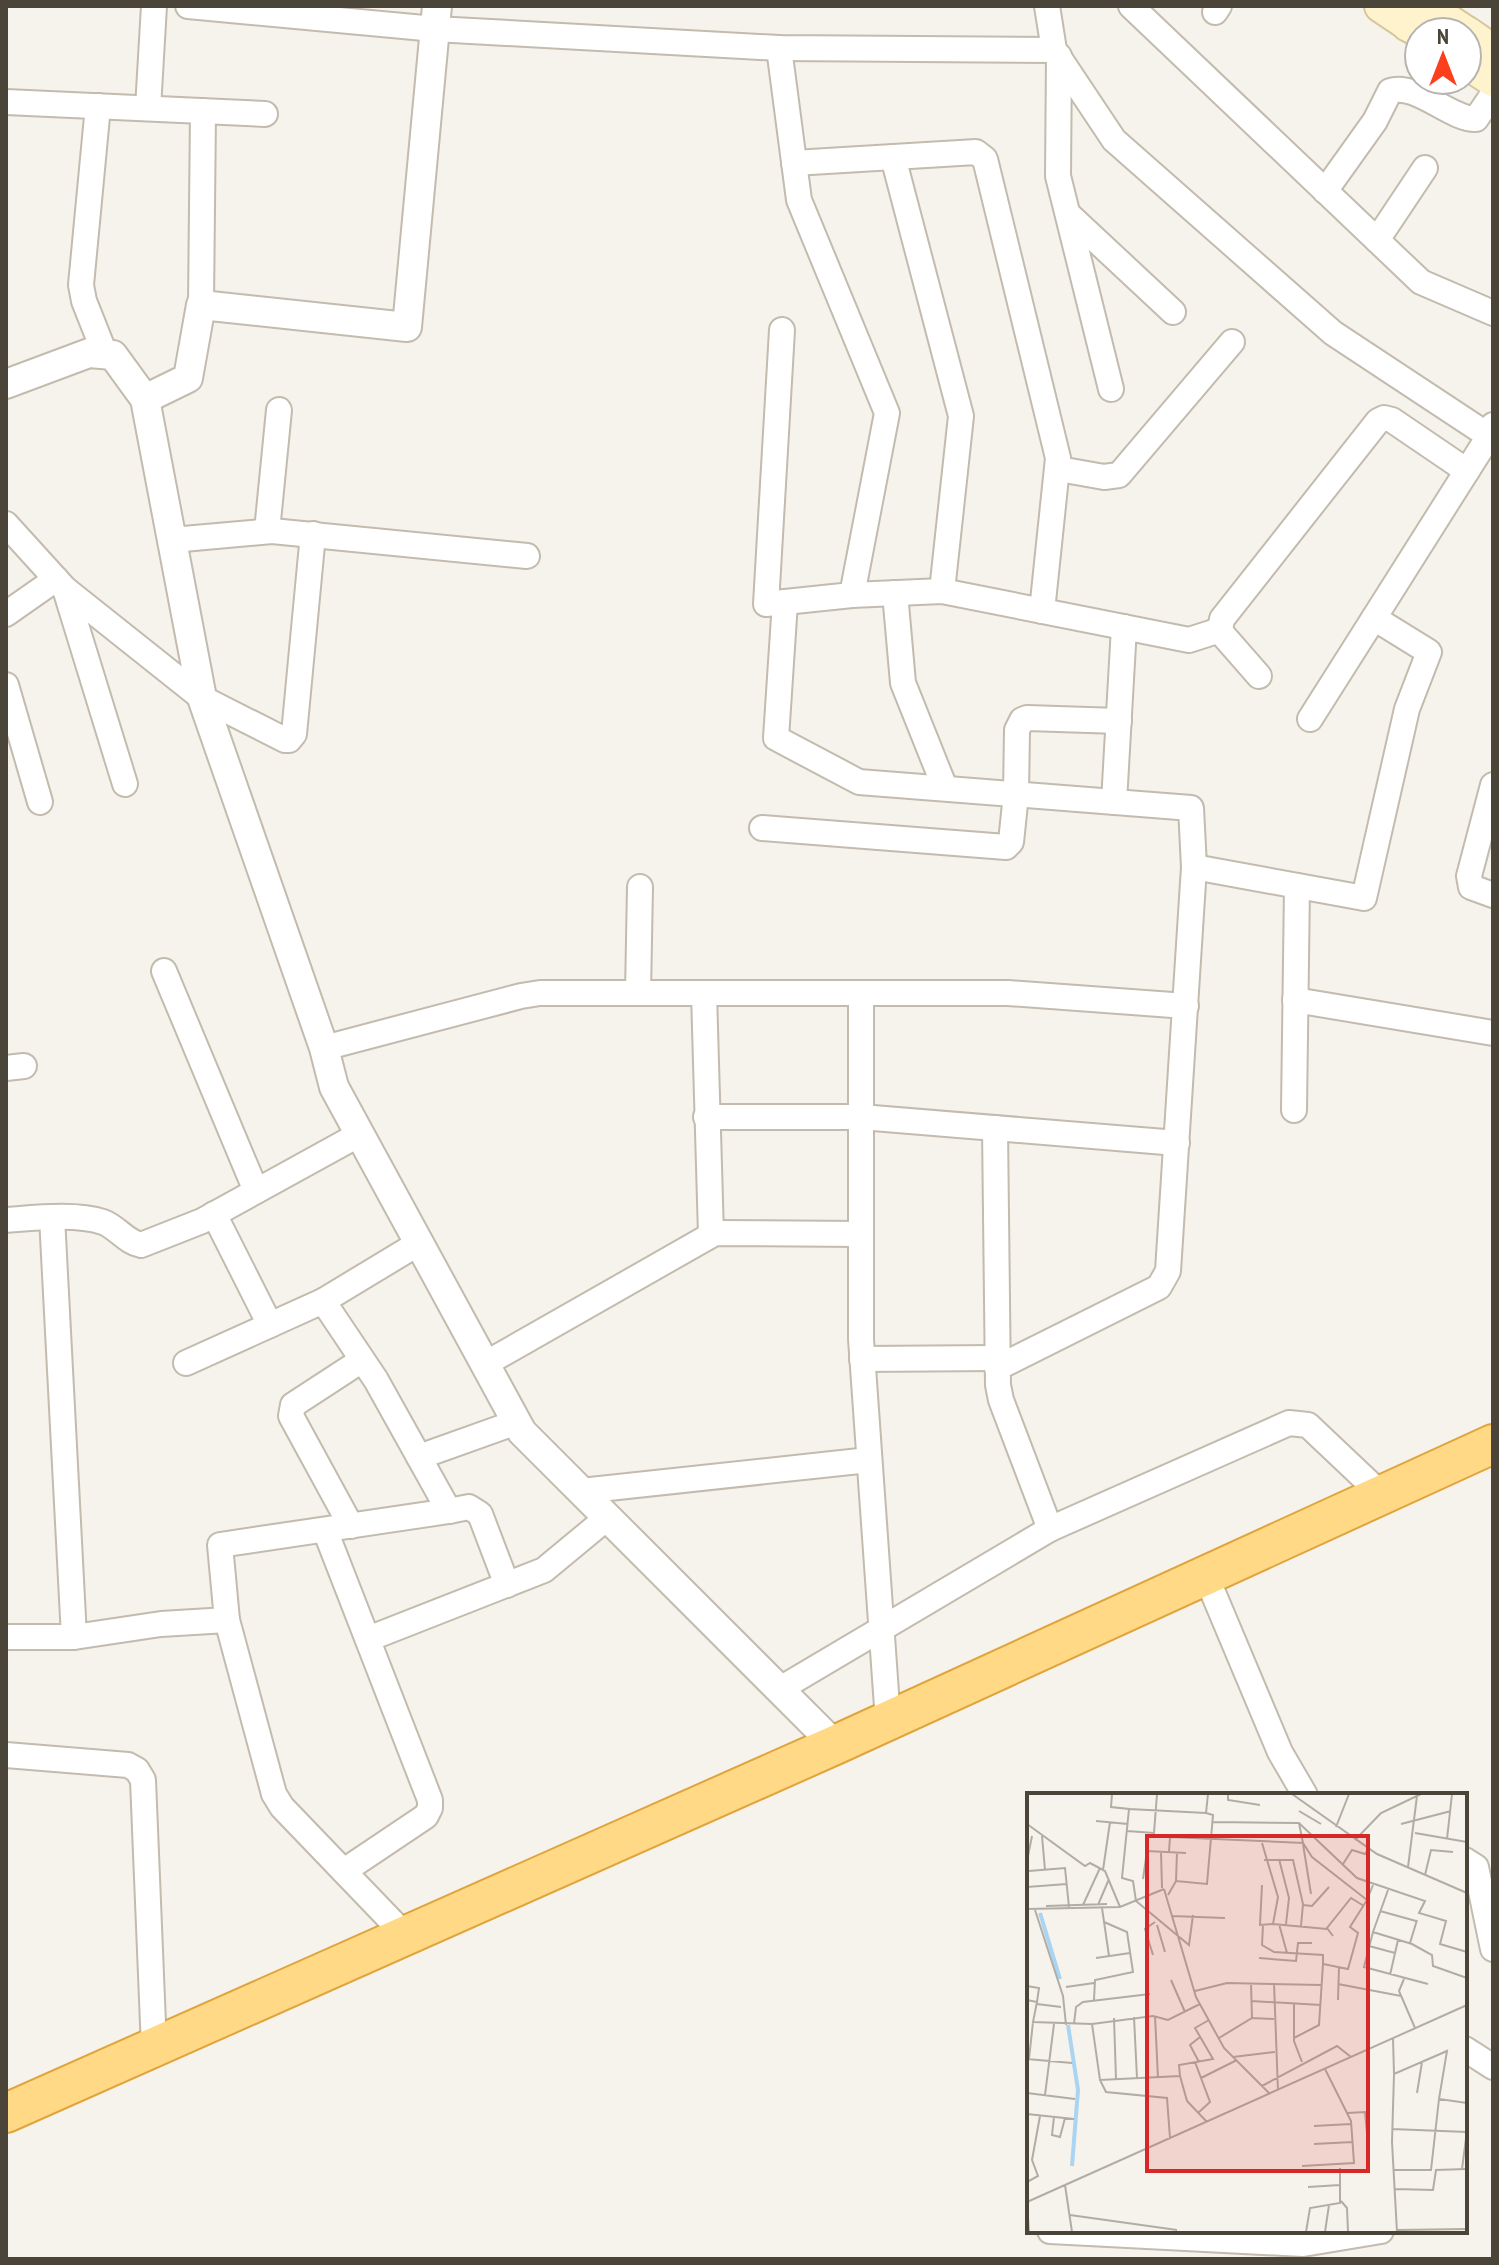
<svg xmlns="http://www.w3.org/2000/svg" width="1499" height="2265" font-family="'PT Sans Narrow',sans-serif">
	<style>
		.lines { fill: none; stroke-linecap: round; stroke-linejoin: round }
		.minor-casing { stroke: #c2bbae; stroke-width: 28 }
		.tertiary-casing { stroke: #c2bbae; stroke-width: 32 }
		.secondary-casing { stroke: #d6c79b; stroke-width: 36 }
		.trunk-casing { stroke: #e0a43c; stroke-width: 42 }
		.minor { stroke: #fff; stroke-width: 24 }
		.tertiary { stroke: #fff; stroke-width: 28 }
		.secondary { stroke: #fff3cd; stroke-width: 32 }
		.trunk { stroke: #ffd985; stroke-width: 38 }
		.inset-river { fill: none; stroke: #a9d4f2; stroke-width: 4 }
		.inset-road { fill: none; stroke: #b2ada4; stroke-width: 2 }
		.view { fill: #d62828; fill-opacity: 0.15; stroke: #d62828; stroke-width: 4 }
		.inset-edge { fill: none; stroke: #4b4439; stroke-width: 4 }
	</style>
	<rect width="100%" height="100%" fill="#f6f3ec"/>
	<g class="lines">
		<defs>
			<g id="minor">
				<polyline points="188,6 435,29 779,48 1054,50 1047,6"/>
				<polyline points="1131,6 1421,282 1493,313"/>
				<polyline points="1215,12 1219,6"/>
				<polyline points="779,48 799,200 887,413 852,595 766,604 782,330"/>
				<polyline points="1054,50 1114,140 1333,333 1489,436 1493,425"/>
				<polyline points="1059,56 1058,176 1111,389"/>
				<polyline points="6,102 265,114"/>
				<polyline points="98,106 81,285 84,301 105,354"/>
				<polyline points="148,108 154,6"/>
				<polyline points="893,157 961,416 942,591"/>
				<polyline points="794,163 976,152 985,159 1058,458 1042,611"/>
				<path d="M1325,191L1375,121L1390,91C1416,82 1451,120 1476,119L1493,94"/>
				<polyline points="1068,214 1173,312"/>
				<polyline points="1377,240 1425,168"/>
				<polyline points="201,305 203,111"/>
				<polyline points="1059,469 1104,477 1119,475 1232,342"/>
				<polyline points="6,524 65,589 202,698 285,740 289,740 294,734 313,534"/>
				<polyline points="267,531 279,410"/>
				<polyline points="172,540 272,531 527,556"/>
				<polyline points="65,589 125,784"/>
				<polyline points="895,593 903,683 945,788"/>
				<polyline points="852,595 942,591 1189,640 1220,630"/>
				<polyline points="785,602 776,738 859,782 1191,808 1194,867 1364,898 1407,709 1429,652 1374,618 1489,436"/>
				<polyline points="6,614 56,579"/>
				<polyline points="1259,676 1224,636 1220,630 1222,619 1378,421 1384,418 1392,420 1467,471"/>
				<polyline points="6,685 40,802"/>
				<polyline points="1310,719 1374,618"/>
				<polyline points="1493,785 1469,876 1471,887 1493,895"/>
				<polyline points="1114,802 1124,627"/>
				<polyline points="762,828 1006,847 1011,842 1016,794 1017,730 1022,720 1027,718 1119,721"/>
				<polyline points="164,971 256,1191"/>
				<polyline points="638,993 640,887"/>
				<polyline points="704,993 711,1235"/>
				<polyline points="861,993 861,1339 888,1721"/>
				<polyline points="1295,1000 1493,1033"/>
				<polyline points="324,1048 521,996 540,993 1008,993 1186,1006"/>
				<polyline points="6,1068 24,1066"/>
				<polyline points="1294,1110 1297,886"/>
				<polyline points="706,1117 861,1117 1177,1143"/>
				<polyline points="995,1128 998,1385 1001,1400 1050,1529"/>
				<polyline points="214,1214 270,1325"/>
				<polyline points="52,1217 74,1637"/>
				<path d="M6,1220C34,1218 76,1213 103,1222C117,1227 126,1242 141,1245L202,1221L360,1134"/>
				<polyline points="862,1359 997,1358"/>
				<polyline points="186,1363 323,1301"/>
				<polyline points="485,1364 715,1233 861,1234"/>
				<polyline points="997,1368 1159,1287 1168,1271 1194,867"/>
				<polyline points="419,1457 517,1422"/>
				<polyline points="581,1491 869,1460"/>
				<polyline points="449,1511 469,1507 480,1514 507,1585"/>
				<polyline points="351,1526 291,1416 293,1405 362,1360"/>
				<polyline points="325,1530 430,1800 430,1808 426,1816 344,1871"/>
				<polyline points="1206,1576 1280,1752 1305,1795"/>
				<polyline points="227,1620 274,1794 282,1807 405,1935"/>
				<polyline points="6,1637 74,1637 161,1624 227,1620 220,1545 449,1511 376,1380 323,1301 419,1243"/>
				<polyline points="368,1639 544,1570 608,1517"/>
				<polyline points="780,1689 1050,1529 1289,1423 1308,1425 1382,1495"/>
				<polyline points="6,1755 128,1765 137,1770 143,1780 154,2048"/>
				<polyline points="1465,1860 1476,1867 1493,1949"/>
				<polyline points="1465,2049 1493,2067"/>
				<polyline points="1050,2231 1303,2244 1381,2231"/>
			</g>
			<g id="tertiary">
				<polyline points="6,384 89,353 113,355 145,399 202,698 324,1048 334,1087 522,1432 835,1745"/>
				<polyline points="145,399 188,378 201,305 407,327 437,6"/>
			</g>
			<g id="secondary">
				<polyline points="1381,6 1420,32"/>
				<polyline points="1408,25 1426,6 1465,32"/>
				<polyline points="1467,33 1493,51"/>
				<polyline points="1467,63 1493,80"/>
			</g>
			<polyline id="trunk" points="6,2113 835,1745 1493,1444"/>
		</defs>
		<use href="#minor" class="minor-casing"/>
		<use href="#tertiary" class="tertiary-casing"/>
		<use href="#secondary" class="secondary-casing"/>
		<use href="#trunk" class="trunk-casing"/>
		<use href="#minor" class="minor"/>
		<use href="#tertiary" class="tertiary"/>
		<use href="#secondary" class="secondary"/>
		<use href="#trunk" class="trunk"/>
	</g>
	<g transform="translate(1027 1793)">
		<rect width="440" height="440" fill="#f6f3ec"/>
		<path class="inset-river" d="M13,120L33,186M41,232L51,297L45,373"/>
		<path class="inset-road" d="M85,1L84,14L102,16L95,85L106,88L109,108L162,152L166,122M201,1V7L233,12M265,1L350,61L440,100M102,16L179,20M272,18L294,31M69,28L101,31M186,29L272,30L330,85L398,108L392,120L419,128L413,151L440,159M0,31L58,73L63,70L78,78L93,114M374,31L424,18M309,34L322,1M100,38L127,40L130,1M388,40L440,49M15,43L18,77M420,46L425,1M328,47L354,20L394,1M235,50L251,104L246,131L233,132L235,92M276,50L285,64L340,107L346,92M276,51L284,101M134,59L135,95M142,59L143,44L276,50L272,30M252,66L262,105L259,131M237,67H266L276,111L274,133M0,68L5,43M316,71L325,57L338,61L342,55M381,74L390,3M76,77L83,29M2,78L38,75L42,114M398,82L404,57L426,59M116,86L120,58L159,60M149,88L150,59M0,94L40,91M137,96L169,204L197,255L243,301M361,97L346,139L385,151L405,162L406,173L440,185M141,102L149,88L180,91L186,22L179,20L181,1M56,112L73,75M71,112L82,86M276,112L285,113L302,94M19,113L80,111M75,115L82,163M0,116L93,114L137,96M8,117L36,203L39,232M353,118L389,128M145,123L198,125M246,131L300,136M252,131L260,160M130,132L138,159M236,132L235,152L247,159L296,162V171L321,176L331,140L323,134L340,107M346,139L337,174L401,191M306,143L300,135L324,105L337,113M383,150L390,127M342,153L368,160M126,162L118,136L128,129M69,165L103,160M232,165L269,168L271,150H285M363,182L371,147M377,186L372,198L388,235M144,187L158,219M224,190L225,226M247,190L251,298M311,191L374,203M0,193L12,195L10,209M39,194L67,190M168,198L200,190L295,192M0,207L10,209L6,229L65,231L73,287L153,283L152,272L186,266L168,235L182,227M67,207L68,187L106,179L100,139L77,129M311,207L312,174M224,208L294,212M267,210V248L275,269M10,211L34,214M128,223L131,285M107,224L110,285M87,225L89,286M47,231L49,214L56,209L123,201M65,231L126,223L141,227L173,211M192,245L225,225L247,226M267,245L292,232L296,171M366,245L367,281L420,258L412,306L440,310M206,264L248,259M0,266L45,270M2,266L6,229M168,269L183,309L171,320M172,269L163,252L173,244M367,281L365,349L370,439M153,283L160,308L180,329M174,285L210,267M73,287L79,299L140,305L143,345M235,293L310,253L324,264M0,300L48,306M390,300L395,269M18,302L27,231M320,320L338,319L342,363M0,321L47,326M27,324L25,342L33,344L38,325M287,333L324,331M365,336L440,339M287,351L326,349M275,373L327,370L324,328L298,276M435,376L440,338M366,377H404L412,306M408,377L440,376M0,389L11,383L5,367L13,323M38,392L45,439M281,394L313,392M368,396L406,397L409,377M314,408L320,415L321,439M0,409L2,439M0,409L440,212M43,422L150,437M370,437L440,436M279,439L283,415L313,410V375M298,439L302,412"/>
		<path class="view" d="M120,43H341V378H120Z"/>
		<rect width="440" height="440" class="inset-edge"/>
	</g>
	<rect width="1499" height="2265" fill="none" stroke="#4b4439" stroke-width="16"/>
	<g transform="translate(1443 56)"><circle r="38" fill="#ffffff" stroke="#b7b4b0" stroke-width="2"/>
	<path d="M0-6L14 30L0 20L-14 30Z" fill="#fc3f1d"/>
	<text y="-12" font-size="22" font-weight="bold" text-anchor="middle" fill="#4b4439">N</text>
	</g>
</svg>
